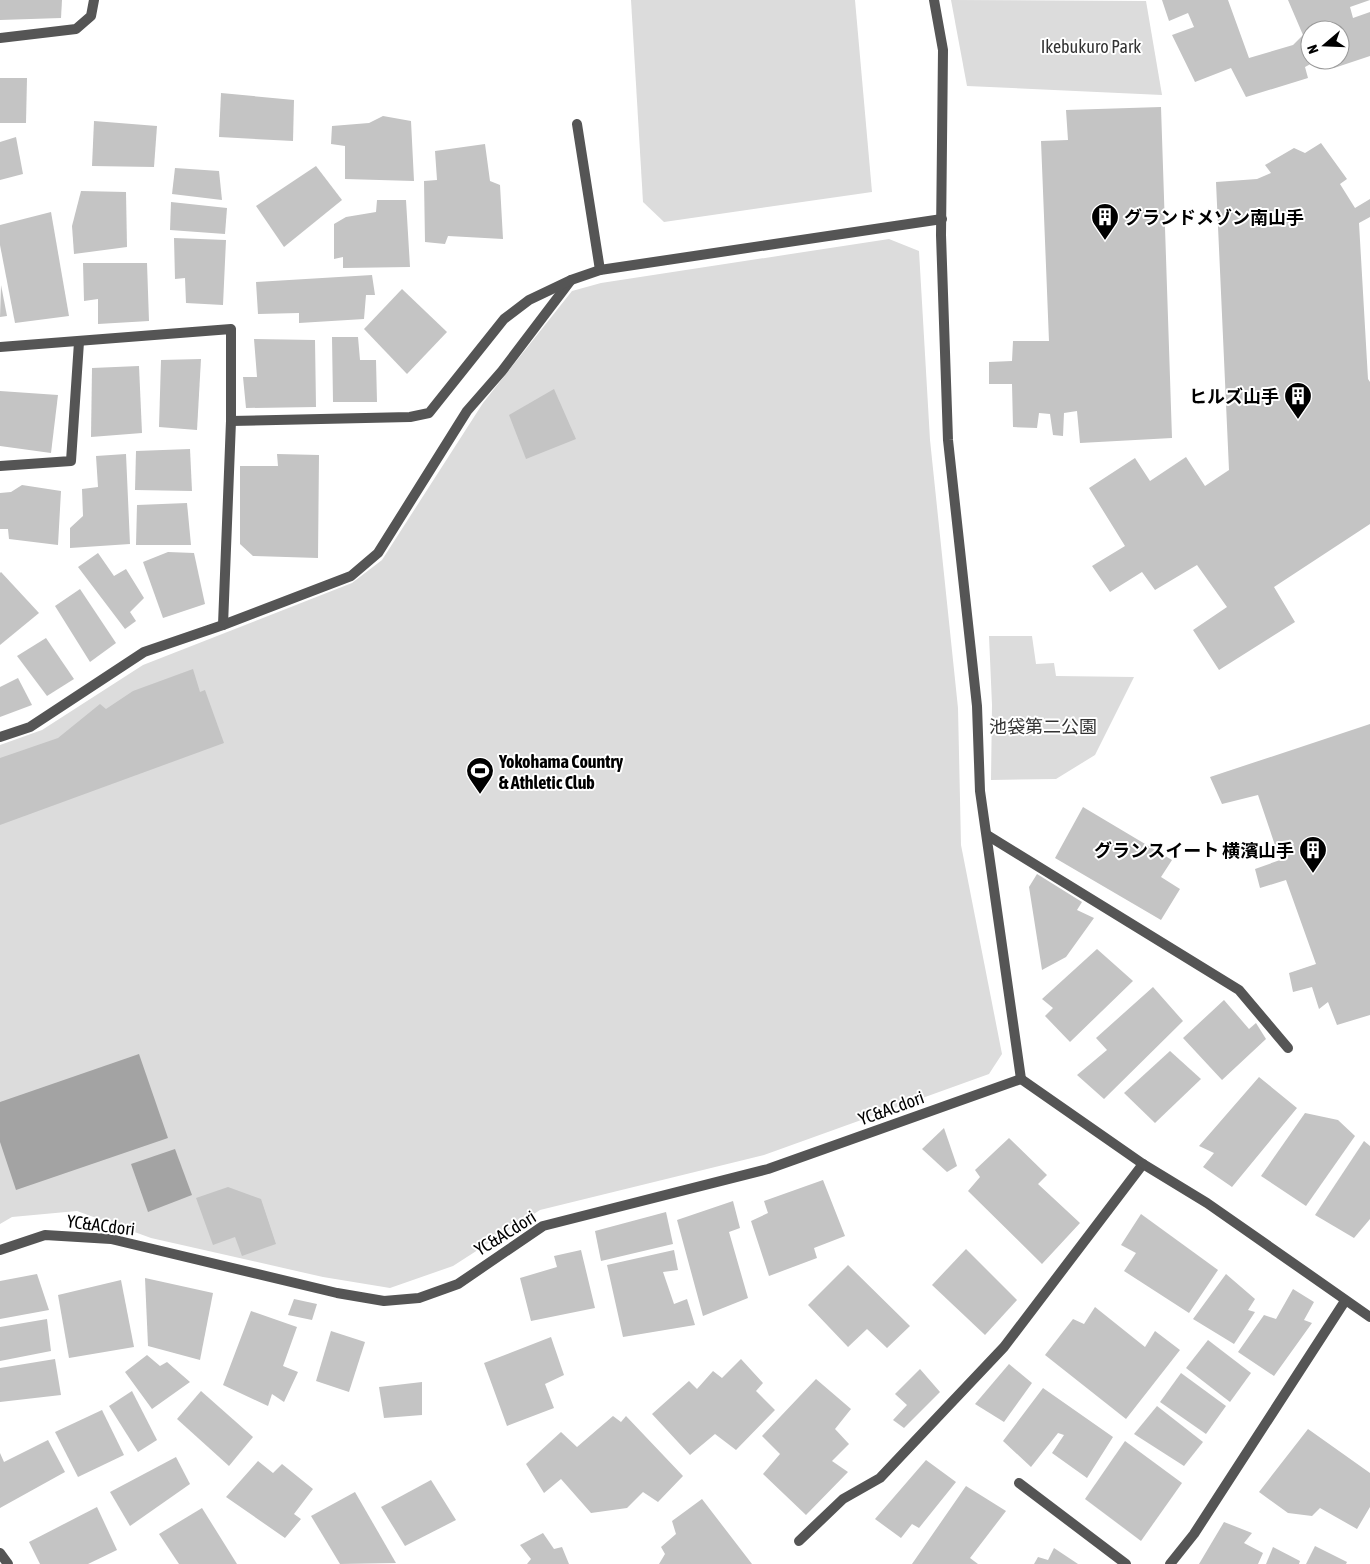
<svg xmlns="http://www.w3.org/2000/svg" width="1370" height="1564" font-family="'Asap Condensed','Noto Sans JP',sans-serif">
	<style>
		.green { fill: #dcdcdc }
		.water { fill: #a3a3a3 }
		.building { fill: #c4c4c4 }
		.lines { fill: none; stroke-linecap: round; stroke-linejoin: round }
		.service { stroke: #555; stroke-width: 10 }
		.minor { stroke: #555; stroke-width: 10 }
		.tertiary { stroke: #555; stroke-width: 10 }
		.labels { text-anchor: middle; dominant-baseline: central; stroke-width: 4; stroke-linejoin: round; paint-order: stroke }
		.park-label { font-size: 18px; fill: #333; stroke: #fff }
		.poi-label { font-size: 18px; font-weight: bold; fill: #000; stroke: #fff; text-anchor: start }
		.street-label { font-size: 18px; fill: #000; stroke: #fff }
	</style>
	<rect width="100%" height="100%" fill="#fff"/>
	<g class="green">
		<polygon points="631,0 855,0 872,192 664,222 643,202"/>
		<polygon points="951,0 1146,1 1162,95 967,86"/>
		<polygon points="889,239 919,251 930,440 958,708 961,845 1002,1054 989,1074 764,1155 540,1210 453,1266 390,1288 323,1277 151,1238 77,1211 12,1217 0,1224 0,745 42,730 143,665 352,583 382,560 483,403 572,291 601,283"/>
		<polygon points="989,636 1032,636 1036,664 1054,663 1056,676 1134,677 1095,755 1056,779 991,780 992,705"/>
	</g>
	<g class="water">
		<polygon points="139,1054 168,1138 16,1190 0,1142 0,1102"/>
		<polygon points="175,1149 192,1195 148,1212 131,1164"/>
	</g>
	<g class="building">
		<polygon points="0,0 62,0 61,18 0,20"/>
		<polygon points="1162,0 1228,0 1249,58 1293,45 1303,35 1288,0 1370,0 1350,7 1353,18 1370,12 1370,56 1334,68 1328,60 1340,60 1340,30 1310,30 1310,60 1318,60 1305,67 1308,78 1246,97 1231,68 1195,82 1172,35 1194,27 1188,13 1169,21"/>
		<polygon points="0,78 27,78 26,123 0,123"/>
		<polygon points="221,93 294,100 293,141 219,137"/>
		<polygon points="1161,107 1172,438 1080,443 1077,411 1064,413 1063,436 1053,435 1050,414 1039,413 1037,428 1013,427 1012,384 989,384 989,362 1012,361 1013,341 1049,341 1041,141 1068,140 1066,110"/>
		<polygon points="383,116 411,121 414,181 345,179 345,146 331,144 332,126 369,123"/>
		<polygon points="94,121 157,126 154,167 92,166"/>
		<polygon points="16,137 23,174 0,180 0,142"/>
		<polygon points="1321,143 1347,179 1340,184 1355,208 1370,199 1370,217 1359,223 1368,379 1370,382 1370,524 1274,587 1295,622 1219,670 1193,630 1227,607 1197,565 1155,590 1142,572 1110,592 1092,566 1125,546 1089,488 1135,458 1150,481 1186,457 1205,486 1229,470 1216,182 1257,179 1271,173 1265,165 1294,148 1305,153"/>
		<polygon points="485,144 490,181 500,185 503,239 448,236 445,244 425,242 424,181 437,180 435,151"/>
		<polygon points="316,166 342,200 284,247 256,206"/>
		<polygon points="175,168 219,171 222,200 172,194"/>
		<polygon points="81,191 126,192 127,247 74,254 72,226"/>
		<polygon points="377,200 406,200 410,267 343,268 343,257 334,259 334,224 346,217 376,212"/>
		<polygon points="171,202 227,208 225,234 170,230"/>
		<polygon points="51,212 69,316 15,323 0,245 0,225"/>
		<polygon points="174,238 226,240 223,305 186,303 185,278 175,279"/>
		<polygon points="83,263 147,263 149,321 98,324 98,299 84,301"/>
		<polygon points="372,275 375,295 366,295 364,319 299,323 299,313 258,314 256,282"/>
		<polygon points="1,285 7,316 0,317"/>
		<polygon points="402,289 447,332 407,374 364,329"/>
		<polygon points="332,337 358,337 360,360 376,360 377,402 333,402"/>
		<polygon points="254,339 315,340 316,407 246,408 243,377 257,377"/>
		<polygon points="201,359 197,430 159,427 161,360"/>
		<polygon points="139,366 142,433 91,437 92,368"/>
		<polygon points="554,389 576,439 526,459 509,415"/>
		<polygon points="0,391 58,395 51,453 0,446"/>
		<polygon points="190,449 192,491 135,490 136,451"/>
		<polygon points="126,454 130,544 70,548 70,528 83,516 82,489 98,487 96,456"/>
		<polygon points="277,454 319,455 318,558 253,556 240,544 240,466 278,466"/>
		<polygon points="22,485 61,491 58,545 9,539 8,529 0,529 0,493 11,492"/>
		<polygon points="187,503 191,545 136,545 137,505"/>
		<polygon points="168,552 194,553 205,604 163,618 143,562"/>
		<polygon points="98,553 114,576 126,569 144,598 130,612 136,621 125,629 78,567"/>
		<polygon points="1,572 39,613 0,645 0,573"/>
		<polygon points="80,589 116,643 90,662 55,606"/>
		<polygon points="46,638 74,679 47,696 17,656"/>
		<polygon points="193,669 200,692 205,690 224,743 0,825 0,758 58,738 100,704 106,709 133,691"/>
		<polygon points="18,678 32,705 0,717 0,687"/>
		<polygon points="1370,724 1370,1015 1337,1025 1328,1002 1319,1009 1312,987 1293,992 1289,973 1316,964 1286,880 1260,888 1255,869 1280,860 1258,795 1222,804 1210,777"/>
		<polygon points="1083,807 1172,860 1161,877 1180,889 1161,920 1055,858"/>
		<polygon points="1037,874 1082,902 1077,910 1094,918 1066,957 1042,970 1029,887"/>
		<polygon points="1097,949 1133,981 1070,1042 1045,1016 1053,1008 1042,999"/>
		<polygon points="1153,987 1183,1021 1104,1099 1077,1075 1107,1050 1096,1038"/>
		<polygon points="1224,1000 1249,1029 1256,1023 1266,1039 1222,1080 1183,1038"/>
		<polygon points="1170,1051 1201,1079 1155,1123 1124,1093"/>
		<polygon points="1259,1077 1297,1108 1232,1187 1203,1167 1214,1153 1199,1146"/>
		<polygon points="1305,1113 1338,1120 1355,1136 1306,1206 1261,1176"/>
		<polygon points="944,1128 957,1166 947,1172 922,1149"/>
		<polygon points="1009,1138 1047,1175 1038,1184 1080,1223 1042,1264 968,1191 980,1177 975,1170"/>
		<polygon points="1364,1141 1370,1146 1370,1219 1354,1238 1315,1215"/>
		<polygon points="823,1180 845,1236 814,1248 817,1258 769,1276 751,1221 768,1213 764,1201"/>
		<polygon points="228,1187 261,1199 276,1244 242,1256 235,1237 213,1245 196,1198"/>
		<polygon points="733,1201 740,1228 729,1232 748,1298 703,1316 677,1220"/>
		<polygon points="666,1212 673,1244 601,1261 595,1231"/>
		<polygon points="1141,1214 1218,1270 1189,1313 1124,1271 1136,1253 1121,1245"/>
		<polygon points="966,1249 1017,1300 985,1335 932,1285"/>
		<polygon points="581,1250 595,1308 531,1321 520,1278 557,1267 554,1256"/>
		<polygon points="674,1250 678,1270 663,1272 674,1304 687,1299 695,1325 623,1337 607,1265"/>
		<polygon points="848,1265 910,1326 887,1348 867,1329 848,1347 808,1305"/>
		<polygon points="37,1274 49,1310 0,1319 0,1281"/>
		<polygon points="1226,1274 1255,1299 1248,1310 1255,1312 1234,1344 1193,1319"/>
		<polygon points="145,1278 213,1293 200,1360 148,1346"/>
		<polygon points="121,1280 134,1347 69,1358 58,1295"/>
		<polygon points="1293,1289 1314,1302 1304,1320 1312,1323 1274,1376 1238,1352 1264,1315 1276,1319"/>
		<polygon points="294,1299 317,1304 312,1320 288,1315"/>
		<polygon points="1095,1307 1145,1347 1155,1331 1180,1350 1126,1419 1045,1355 1073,1319 1084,1324"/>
		<polygon points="251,1311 297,1327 283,1366 298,1372 284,1402 272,1394 268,1406 223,1385"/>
		<polygon points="47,1319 51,1351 0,1361 0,1327"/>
		<polygon points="331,1331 365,1342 349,1392 316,1381"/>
		<polygon points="551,1337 564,1375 545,1384 554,1408 507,1426 484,1363"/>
		<polygon points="1208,1340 1251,1373 1230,1402 1186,1368"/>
		<polygon points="147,1355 160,1366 167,1362 190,1382 152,1409 125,1372"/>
		<polygon points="55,1359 61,1395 0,1402 0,1368"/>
		<polygon points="741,1359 763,1383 756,1391 775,1410 736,1450 715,1434 690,1455 652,1414 689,1381 697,1389 713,1371 722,1378"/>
		<polygon points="1009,1364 1032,1383 1004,1422 975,1404"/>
		<polygon points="920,1369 940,1392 904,1428 893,1420 907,1405 895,1394"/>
		<polygon points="1181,1373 1226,1406 1206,1434 1160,1402"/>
		<polygon points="816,1379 851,1409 835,1429 849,1444 832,1461 848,1472 806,1515 763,1474 780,1454 762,1436"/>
		<polygon points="422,1382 422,1415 384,1418 379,1387"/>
		<polygon points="1043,1388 1113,1437 1087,1478 1052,1453 1064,1435 1058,1433 1031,1467 1003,1441"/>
		<polygon points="132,1391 157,1440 138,1452 109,1406"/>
		<polygon points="201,1391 253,1437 229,1466 177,1419"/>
		<polygon points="1157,1406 1203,1442 1184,1466 1134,1434"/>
		<polygon points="102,1410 124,1455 78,1477 55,1432"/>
		<polygon points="613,1416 621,1422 626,1416 683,1476 658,1502 643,1492 627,1508 591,1513 561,1479 544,1493 526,1464 561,1432 577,1447"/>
		<polygon points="1308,1429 1370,1473 1370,1507 1357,1529 1320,1508 1312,1516 1288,1513 1259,1492"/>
		<polygon points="48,1440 65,1472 0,1508 0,1453 4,1462"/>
		<polygon points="1125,1441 1182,1483 1141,1541 1085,1499"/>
		<polygon points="176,1457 190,1484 130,1526 110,1492"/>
		<polygon points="926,1460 956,1482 919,1528 912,1524 901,1538 875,1519"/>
		<polygon points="258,1461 273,1473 282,1464 313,1489 294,1514 301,1519 285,1538 226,1497"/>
		<polygon points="431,1480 456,1520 405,1546 381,1507"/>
		<polygon points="966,1486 1006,1511 970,1558 978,1564 912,1564"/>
		<polygon points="355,1492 396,1563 340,1564 311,1516"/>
		<polygon points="702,1499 752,1564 659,1564 665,1554 661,1547 676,1534 672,1521"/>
		<polygon points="97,1507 117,1550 88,1564 40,1564 29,1542"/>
		<polygon points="202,1508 237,1564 179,1564 159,1534"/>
		<polygon points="1224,1522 1252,1533 1244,1543 1263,1553 1258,1564 1199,1564"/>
		<polygon points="543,1533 554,1549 562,1547 569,1564 527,1564 531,1559 520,1545"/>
		<polygon points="1315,1546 1347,1562 1346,1564 1306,1564"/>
		<polygon points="1273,1547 1300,1561 1299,1564 1266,1564"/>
		<polygon points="1054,1548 1078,1564 1034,1564 1038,1557 1048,1560"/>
	</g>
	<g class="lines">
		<g class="service">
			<polyline points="0,38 76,29 91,16 94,0"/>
			<polyline points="0,466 71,461 79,342"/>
			<polyline points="223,625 351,576 378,553 467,411 502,371 571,280"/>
			<polyline points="987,835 1239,990 1288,1048"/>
			<polyline points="1019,1483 1126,1564"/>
			<polyline points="799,1541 843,1499 880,1478 1004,1347 1143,1164"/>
			<polyline points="0,1553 8,1564"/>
		</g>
		<g class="minor">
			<polyline points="577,124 600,270"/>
			<polyline points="0,347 231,329 231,421 223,625 144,652 30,727 0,737"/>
			<polyline points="231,421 410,417 429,413 504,319 529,300 571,280 600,270 942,219"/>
			<polyline points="0,1250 45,1235 111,1239 337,1293 384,1301 419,1298 458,1284 543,1226 768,1169 1021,1079 1143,1164 1207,1203 1370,1317"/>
			<polyline points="1170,1564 1194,1534 1345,1301"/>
		</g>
		<polyline class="tertiary" points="934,0 943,50 941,235 948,440 977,706 980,791 1021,1079"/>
	</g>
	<defs>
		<symbol id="building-pin" viewBox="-11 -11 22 30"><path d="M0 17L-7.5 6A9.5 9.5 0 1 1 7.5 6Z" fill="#000" stroke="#fff"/><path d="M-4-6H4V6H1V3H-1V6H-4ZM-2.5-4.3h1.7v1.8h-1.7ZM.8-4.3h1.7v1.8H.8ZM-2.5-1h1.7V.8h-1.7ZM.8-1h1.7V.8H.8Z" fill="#fff"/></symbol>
		<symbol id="stadium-pin" viewBox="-11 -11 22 30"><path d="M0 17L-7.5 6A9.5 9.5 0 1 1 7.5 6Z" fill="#000" stroke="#fff"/><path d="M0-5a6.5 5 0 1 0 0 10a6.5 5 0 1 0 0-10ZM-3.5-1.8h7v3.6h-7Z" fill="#fff"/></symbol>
	</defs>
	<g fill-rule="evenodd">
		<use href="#building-pin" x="1089" y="201" width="32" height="43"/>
		<use href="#building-pin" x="1282" y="380" width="32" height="43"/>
		<use href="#stadium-pin" x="464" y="755" width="32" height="43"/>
		<use href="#building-pin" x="1297" y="834" width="32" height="43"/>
	</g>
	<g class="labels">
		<g class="park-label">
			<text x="1091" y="46">Ikebukuro Park</text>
			<text x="1043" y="726">池袋第二公園</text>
		</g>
		<g class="poi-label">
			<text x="1124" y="217">グランドメゾン南山手</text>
			<text x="1279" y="396" text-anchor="end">ヒルズ山手</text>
			<text x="499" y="761">Yokohama Country<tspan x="499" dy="21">&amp; Athletic Club</tspan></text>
			<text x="1294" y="850" text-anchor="end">グランスイート 横濱山手</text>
		</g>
		<g class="street-label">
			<text transform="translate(891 1108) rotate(-20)">YC&amp;ACdori</text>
			<text transform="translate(101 1225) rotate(7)">YC&amp;ACdori</text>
			<text transform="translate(505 1233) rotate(-32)">YC&amp;ACdori</text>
		</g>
	</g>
	<g transform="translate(1325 45) rotate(251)"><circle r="24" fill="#ffffff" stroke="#999999"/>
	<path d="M0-4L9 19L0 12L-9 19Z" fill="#000000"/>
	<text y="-8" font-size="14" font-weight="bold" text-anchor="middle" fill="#000000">N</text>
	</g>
</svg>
